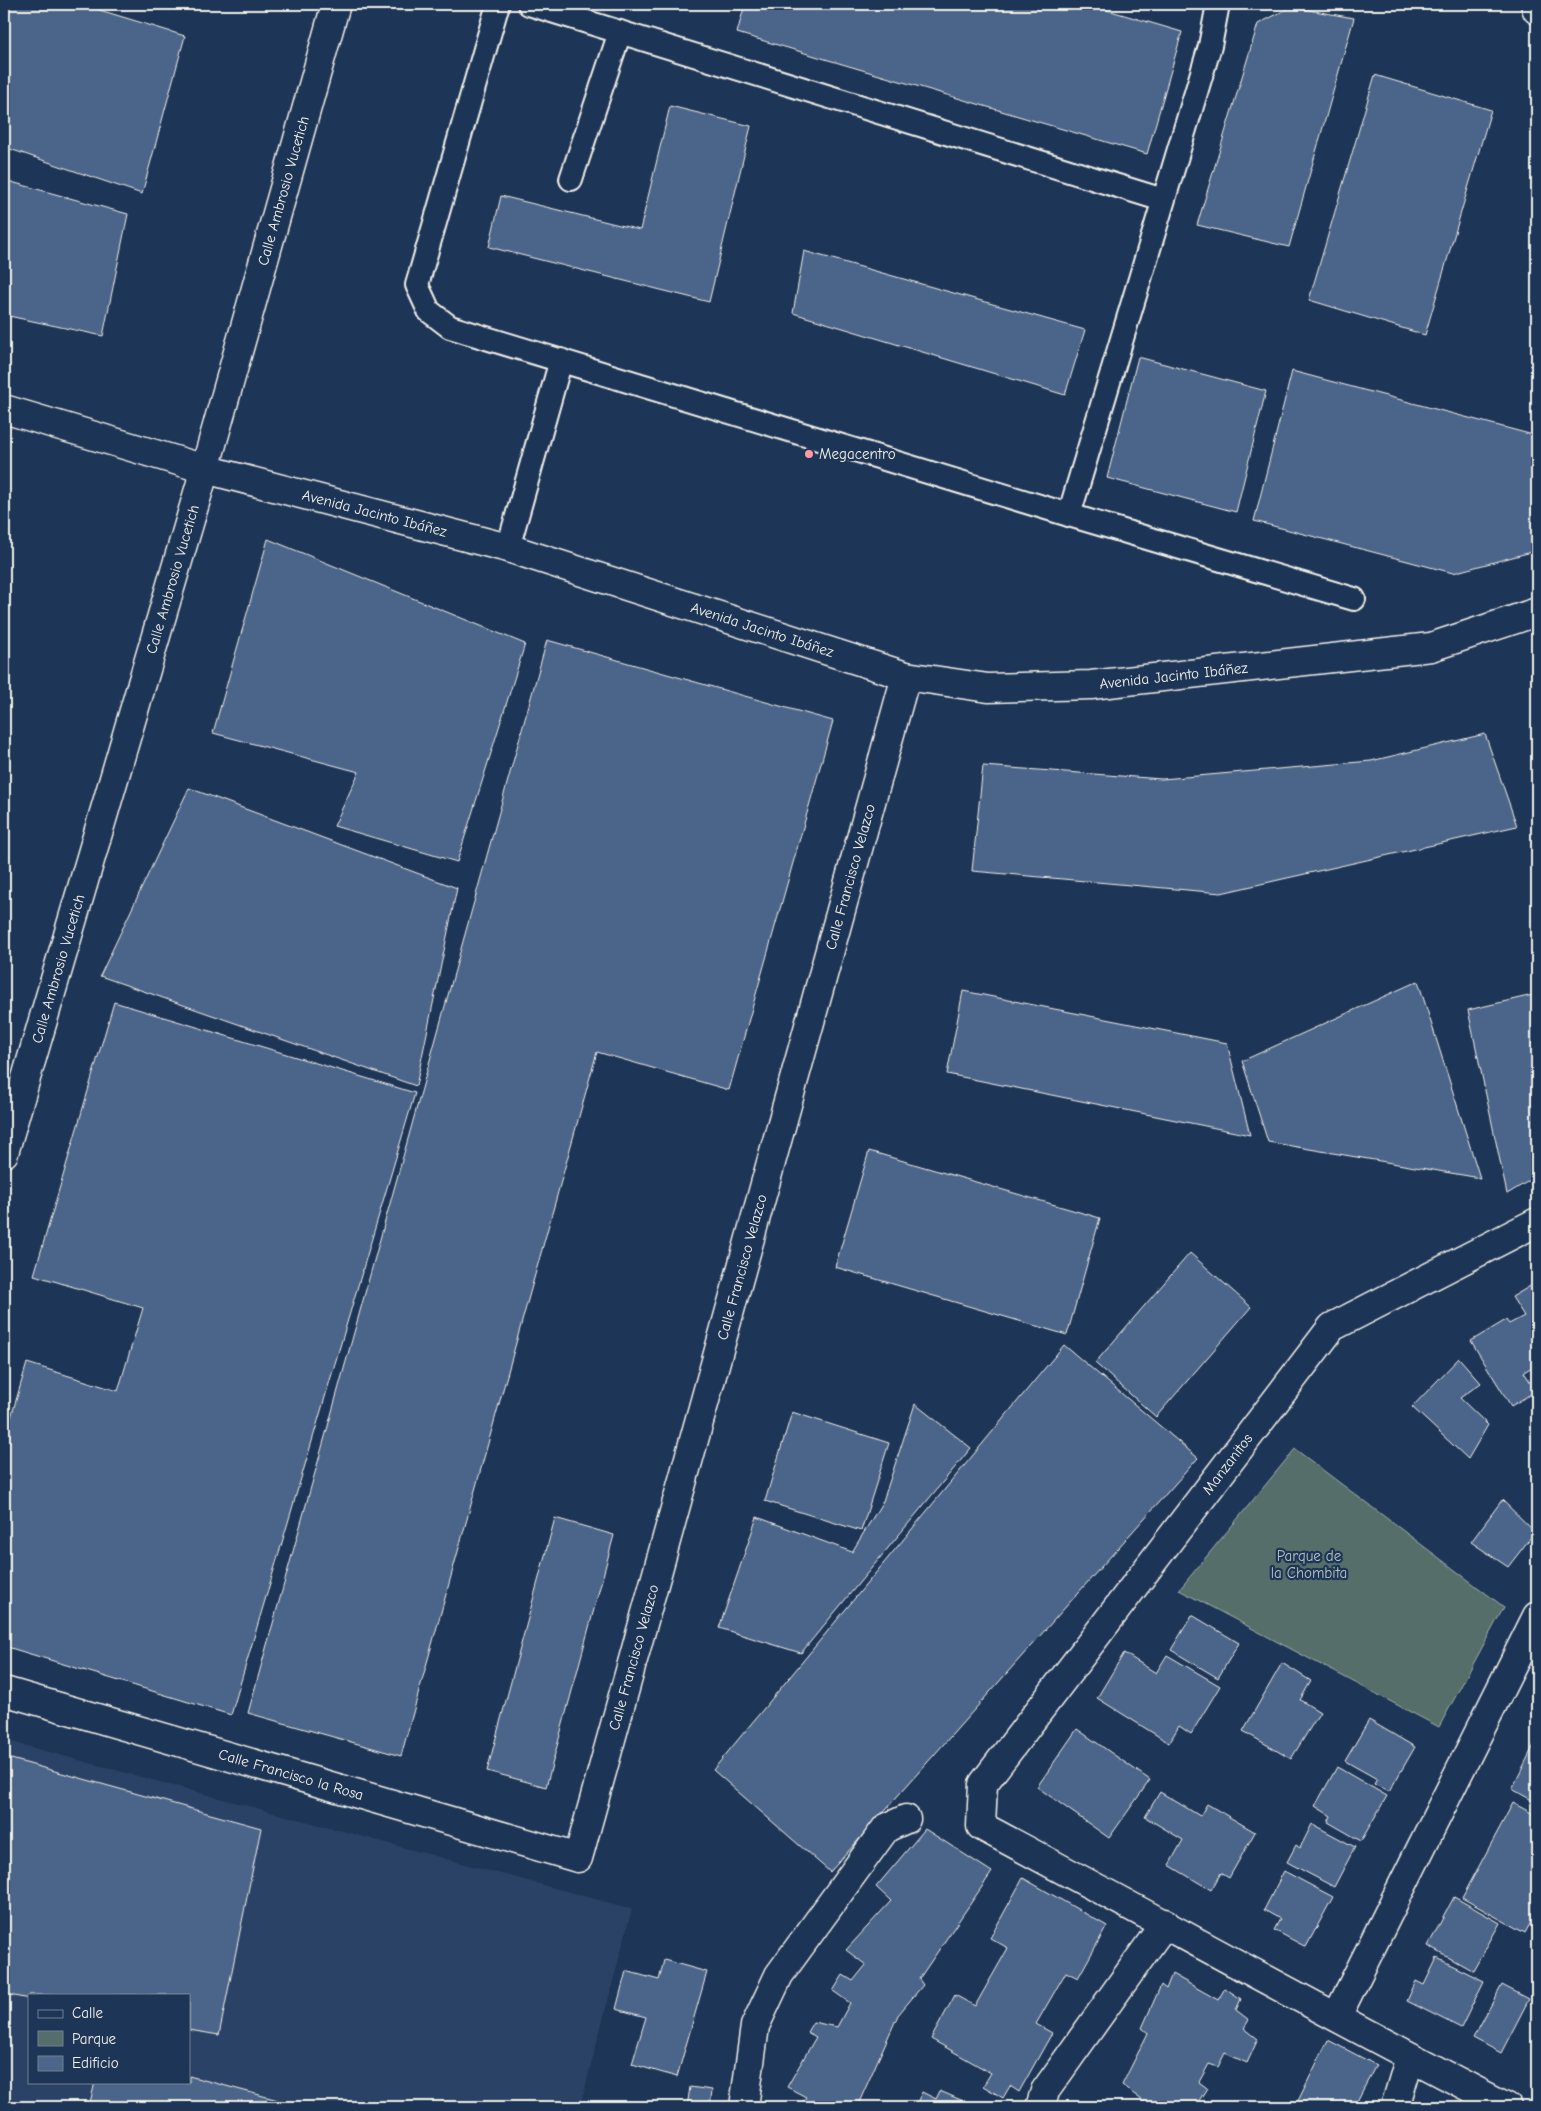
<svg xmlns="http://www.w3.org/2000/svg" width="1541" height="2111" font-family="'Comic Neue',sans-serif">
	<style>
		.built { fill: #2b4366; fill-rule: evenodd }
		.green { fill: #556e6b; stroke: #a4b0aa }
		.building { fill: #4c658a; stroke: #f4f1e8 }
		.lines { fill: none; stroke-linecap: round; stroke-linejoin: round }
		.service-casing { stroke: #f4f1e8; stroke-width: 26 }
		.minor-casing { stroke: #f4f1e8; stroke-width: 31 }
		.service { stroke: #1d3557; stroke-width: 22 }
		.minor { stroke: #1d3557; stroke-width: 28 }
		.poi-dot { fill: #ff9aa2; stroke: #1d3557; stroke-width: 2 }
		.labels { text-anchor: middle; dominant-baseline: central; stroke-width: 4.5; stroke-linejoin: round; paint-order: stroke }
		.street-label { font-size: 15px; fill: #f4f1e8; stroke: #1d3557 }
		.poi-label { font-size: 15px; fill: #f4f1e8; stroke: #1d3557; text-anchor: start }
		.park-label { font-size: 15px; fill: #bcc3bc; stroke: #1d3557 }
	</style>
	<rect width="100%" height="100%" fill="#1d3557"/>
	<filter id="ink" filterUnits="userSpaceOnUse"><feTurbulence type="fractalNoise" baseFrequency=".02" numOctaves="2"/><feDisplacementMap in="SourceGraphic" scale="10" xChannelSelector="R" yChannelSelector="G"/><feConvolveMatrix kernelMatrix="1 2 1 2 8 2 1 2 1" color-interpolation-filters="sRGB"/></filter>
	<g filter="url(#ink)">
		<path class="built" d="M4,1740L632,1909L580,2107H4ZM29,1995H189V2082H29Z"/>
		<polygon class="green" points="1295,1449 1504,1607 1439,1727 1179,1590"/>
		<g class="building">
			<polygon points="4,4 80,4 185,36 142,194 4,147"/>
			<polygon points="745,4 1087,4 1182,32 1147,154 737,33"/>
			<polygon points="1291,7 1354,18 1289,247 1197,225 1258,24"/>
			<polygon points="1375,75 1491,110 1425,335 1309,300"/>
			<polygon points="670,106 751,126 709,302 489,247 501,196 640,230"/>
			<polygon points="4,180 128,214 103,336 4,315"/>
			<polygon points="804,251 1085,330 1065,395 793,313"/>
			<polygon points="1138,357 1266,391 1236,512 1107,478"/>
			<polygon points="1292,371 1537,436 1537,544 1535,551 1453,573 1254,521"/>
			<polygon points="268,539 525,644 457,862 334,826 359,772 213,733"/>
			<polygon points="547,640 833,721 729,1090 597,1052 401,1756 248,1713"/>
			<polygon points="1485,734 1517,826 1221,893 972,871 983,766 1162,779 1371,761"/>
			<polygon points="189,788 457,888 416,1086 100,976"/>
			<polygon points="1418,981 1480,1178 1268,1142 1242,1061"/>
			<polygon points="963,991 1227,1043 1250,1135 947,1074"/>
			<polygon points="1537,994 1537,1176 1507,1194 1468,1010"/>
			<polygon points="114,1002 415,1093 231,1715 4,1646 4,1441 27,1363 118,1391 143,1308 34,1275"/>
			<polygon points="869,1151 1100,1218 1067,1335 835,1267"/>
			<polygon points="1190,1253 1251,1307 1156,1417 1095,1363"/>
			<polygon points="1537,1282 1537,1364 1524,1372 1536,1391 1511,1406 1471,1341 1506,1320 1509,1324 1524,1316 1512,1297"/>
			<polygon points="1064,1345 1198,1458 830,1872 713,1770"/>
			<polygon points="1459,1358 1481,1383 1460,1398 1488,1425 1468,1459 1412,1407"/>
			<polygon points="915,1404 971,1448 801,1653 719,1628 757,1517 852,1552 883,1501"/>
			<polygon points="792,1412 889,1443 861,1531 765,1501"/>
			<polygon points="1502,1500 1535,1532 1508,1567 1471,1542"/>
			<polygon points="555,1518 614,1535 546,1787 487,1771"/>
			<polygon points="1192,1615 1239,1643 1218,1678 1171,1650"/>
			<polygon points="1124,1653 1156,1673 1167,1655 1220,1686 1191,1734 1179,1726 1169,1743 1097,1698"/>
			<polygon points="1282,1663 1311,1681 1300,1700 1320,1712 1291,1759 1243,1731"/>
			<polygon points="1369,1720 1415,1747 1389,1792 1374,1784 1377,1779 1345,1761"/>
			<polygon points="1077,1729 1150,1780 1109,1838 1037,1787"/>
			<polygon points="1537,1739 1537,1803 1512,1789"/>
			<polygon points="4,1757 261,1828 219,2035 189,2030 189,1995 29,1995 29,1999 4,1994"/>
			<polygon points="1337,1767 1387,1796 1361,1841 1328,1822 1331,1816 1315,1806"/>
			<polygon points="1160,1792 1200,1816 1207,1804 1255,1832 1229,1878 1221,1873 1211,1890 1169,1865 1183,1840 1145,1817"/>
			<polygon points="1513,1803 1537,1816 1537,1911 1525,1933 1462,1898"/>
			<polygon points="1312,1824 1355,1847 1334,1887 1287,1862 1296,1845 1300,1848"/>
			<polygon points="925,1829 992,1872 919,1979 923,1985 898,2015 857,2107 800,2107 806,2097 787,2087 816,2037 807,2032 813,2022 837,2027 850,2003 833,1991 843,1975 853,1981 866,1965 846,1950 891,1901 876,1887"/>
			<polygon points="1284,1871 1333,1897 1306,1947 1274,1930 1280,1919 1264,1910"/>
			<polygon points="1023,1878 1107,1926 1078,1978 1066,1972 1036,2024 1052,2033 1019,2092 1010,2086 1003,2098 983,2086 991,2073 931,2039 955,1995 975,2006 1008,1948 990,1938"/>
			<polygon points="1454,1897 1500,1923 1473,1971 1428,1946"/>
			<polygon points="1437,1958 1484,1981 1461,2028 1407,2001 1416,1981 1424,1985"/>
			<polygon points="664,1960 707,1972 677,2077 632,2064 646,2017 616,2009 626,1971 659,1980"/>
			<polygon points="1172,1974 1218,2000 1225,1988 1241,1999 1236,2010 1249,2020 1244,2028 1258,2039 1247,2063 1225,2053 1218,2067 1209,2064 1199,2082 1207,2088 1195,2107 1145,2107 1147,2104 1122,2085 1148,2033 1142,2028 1161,1985 1166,1989"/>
			<polygon points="1502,1985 1529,1999 1501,2053 1473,2038"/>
			<polygon points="1328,2040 1376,2065 1354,2107 1295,2107"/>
			<polygon points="189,2076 278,2100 276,2107 89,2107 95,2082 189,2082"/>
			<polygon points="690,2087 712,2090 710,2107 687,2107"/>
			<polygon points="940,2091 977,2107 915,2107 922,2092 936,2099"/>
		</g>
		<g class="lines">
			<defs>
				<g id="service">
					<polyline points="498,4 417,285 429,311 450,327 1069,515 1354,599"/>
					<polyline points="529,4 1163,200"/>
					<polyline points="571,179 620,32"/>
					<polyline points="1069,515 1210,46 1218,4"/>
					<polyline points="508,548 561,360"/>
				</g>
				<g id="minor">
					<polyline points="1535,4 1537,10"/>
					<path id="s1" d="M4,409L205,469L508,548L906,676L988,688L1091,685L1431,647L1537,612"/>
					<path id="s2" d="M4,1153L205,469L336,4"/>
					<path id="s3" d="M4,1691L578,1858L906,676"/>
					<polyline points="1337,2016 1537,1616"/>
					<polyline points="744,2107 755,2026 779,1975 886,1828 906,1819"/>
					<polyline points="1040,2107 1045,2091 1165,1923"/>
					<polyline points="1395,2107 1410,2057"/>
					<path id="s4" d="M1507,2107C1330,2016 1156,1919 981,1826L983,1784L1332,1327L1537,1222"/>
				</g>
			</defs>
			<use href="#service" class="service-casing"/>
			<use href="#minor" class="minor-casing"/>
			<use href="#service" class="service"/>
			<use href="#minor" class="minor"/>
		</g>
	</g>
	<circle class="poi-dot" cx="809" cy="454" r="5"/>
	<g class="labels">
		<g class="street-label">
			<text stroke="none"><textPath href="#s2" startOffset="1002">Calle Ambrosio Vucetich</textPath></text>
			<text stroke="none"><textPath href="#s1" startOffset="385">Avenida Jacinto Ibáñez</textPath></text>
			<text stroke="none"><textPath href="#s2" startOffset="598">Calle Ambrosio Vucetich</textPath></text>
			<text stroke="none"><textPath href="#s1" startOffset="790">Avenida Jacinto Ibáñez</textPath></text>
			<text stroke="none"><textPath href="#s1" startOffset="1210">Avenida Jacinto Ibáñez</textPath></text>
			<text stroke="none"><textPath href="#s3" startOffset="1616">Calle Francisco Velazco</textPath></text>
			<text stroke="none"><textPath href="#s2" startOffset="192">Calle Ambrosio Vucetich</textPath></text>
			<text stroke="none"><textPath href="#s3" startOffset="1211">Calle Francisco Velazco</textPath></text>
			<text stroke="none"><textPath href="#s4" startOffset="1041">Manzanitos</textPath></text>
			<text stroke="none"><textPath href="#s3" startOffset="806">Calle Francisco Velazco</textPath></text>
			<text stroke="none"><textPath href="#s3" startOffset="299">Calle Francisco la Rosa</textPath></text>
		</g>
		<g class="poi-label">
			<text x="819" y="454">Megacentro</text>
		</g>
		<g class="park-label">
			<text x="1309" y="1556">Parque de<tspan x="1309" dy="17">la Chombita</tspan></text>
		</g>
	</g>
	<rect width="1541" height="2111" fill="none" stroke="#1d3557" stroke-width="20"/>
	<rect x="10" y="10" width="1521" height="2091" fill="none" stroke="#f4f1e8" stroke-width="2" filter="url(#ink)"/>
	<rect x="28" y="1994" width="162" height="90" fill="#1d3557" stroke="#738091"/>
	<rect x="38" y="2010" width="25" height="8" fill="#1d3557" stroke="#738091"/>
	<text x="72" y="2018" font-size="15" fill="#f4f1e8">Calle</text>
	<rect x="38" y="2031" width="25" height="15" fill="#556e6b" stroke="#738091"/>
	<text x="72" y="2044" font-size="15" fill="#f4f1e8">Parque</text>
	<rect x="38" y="2056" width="25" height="15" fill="#4c658a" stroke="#738091"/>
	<text x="72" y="2068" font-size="15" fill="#f4f1e8">Edificio</text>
</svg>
